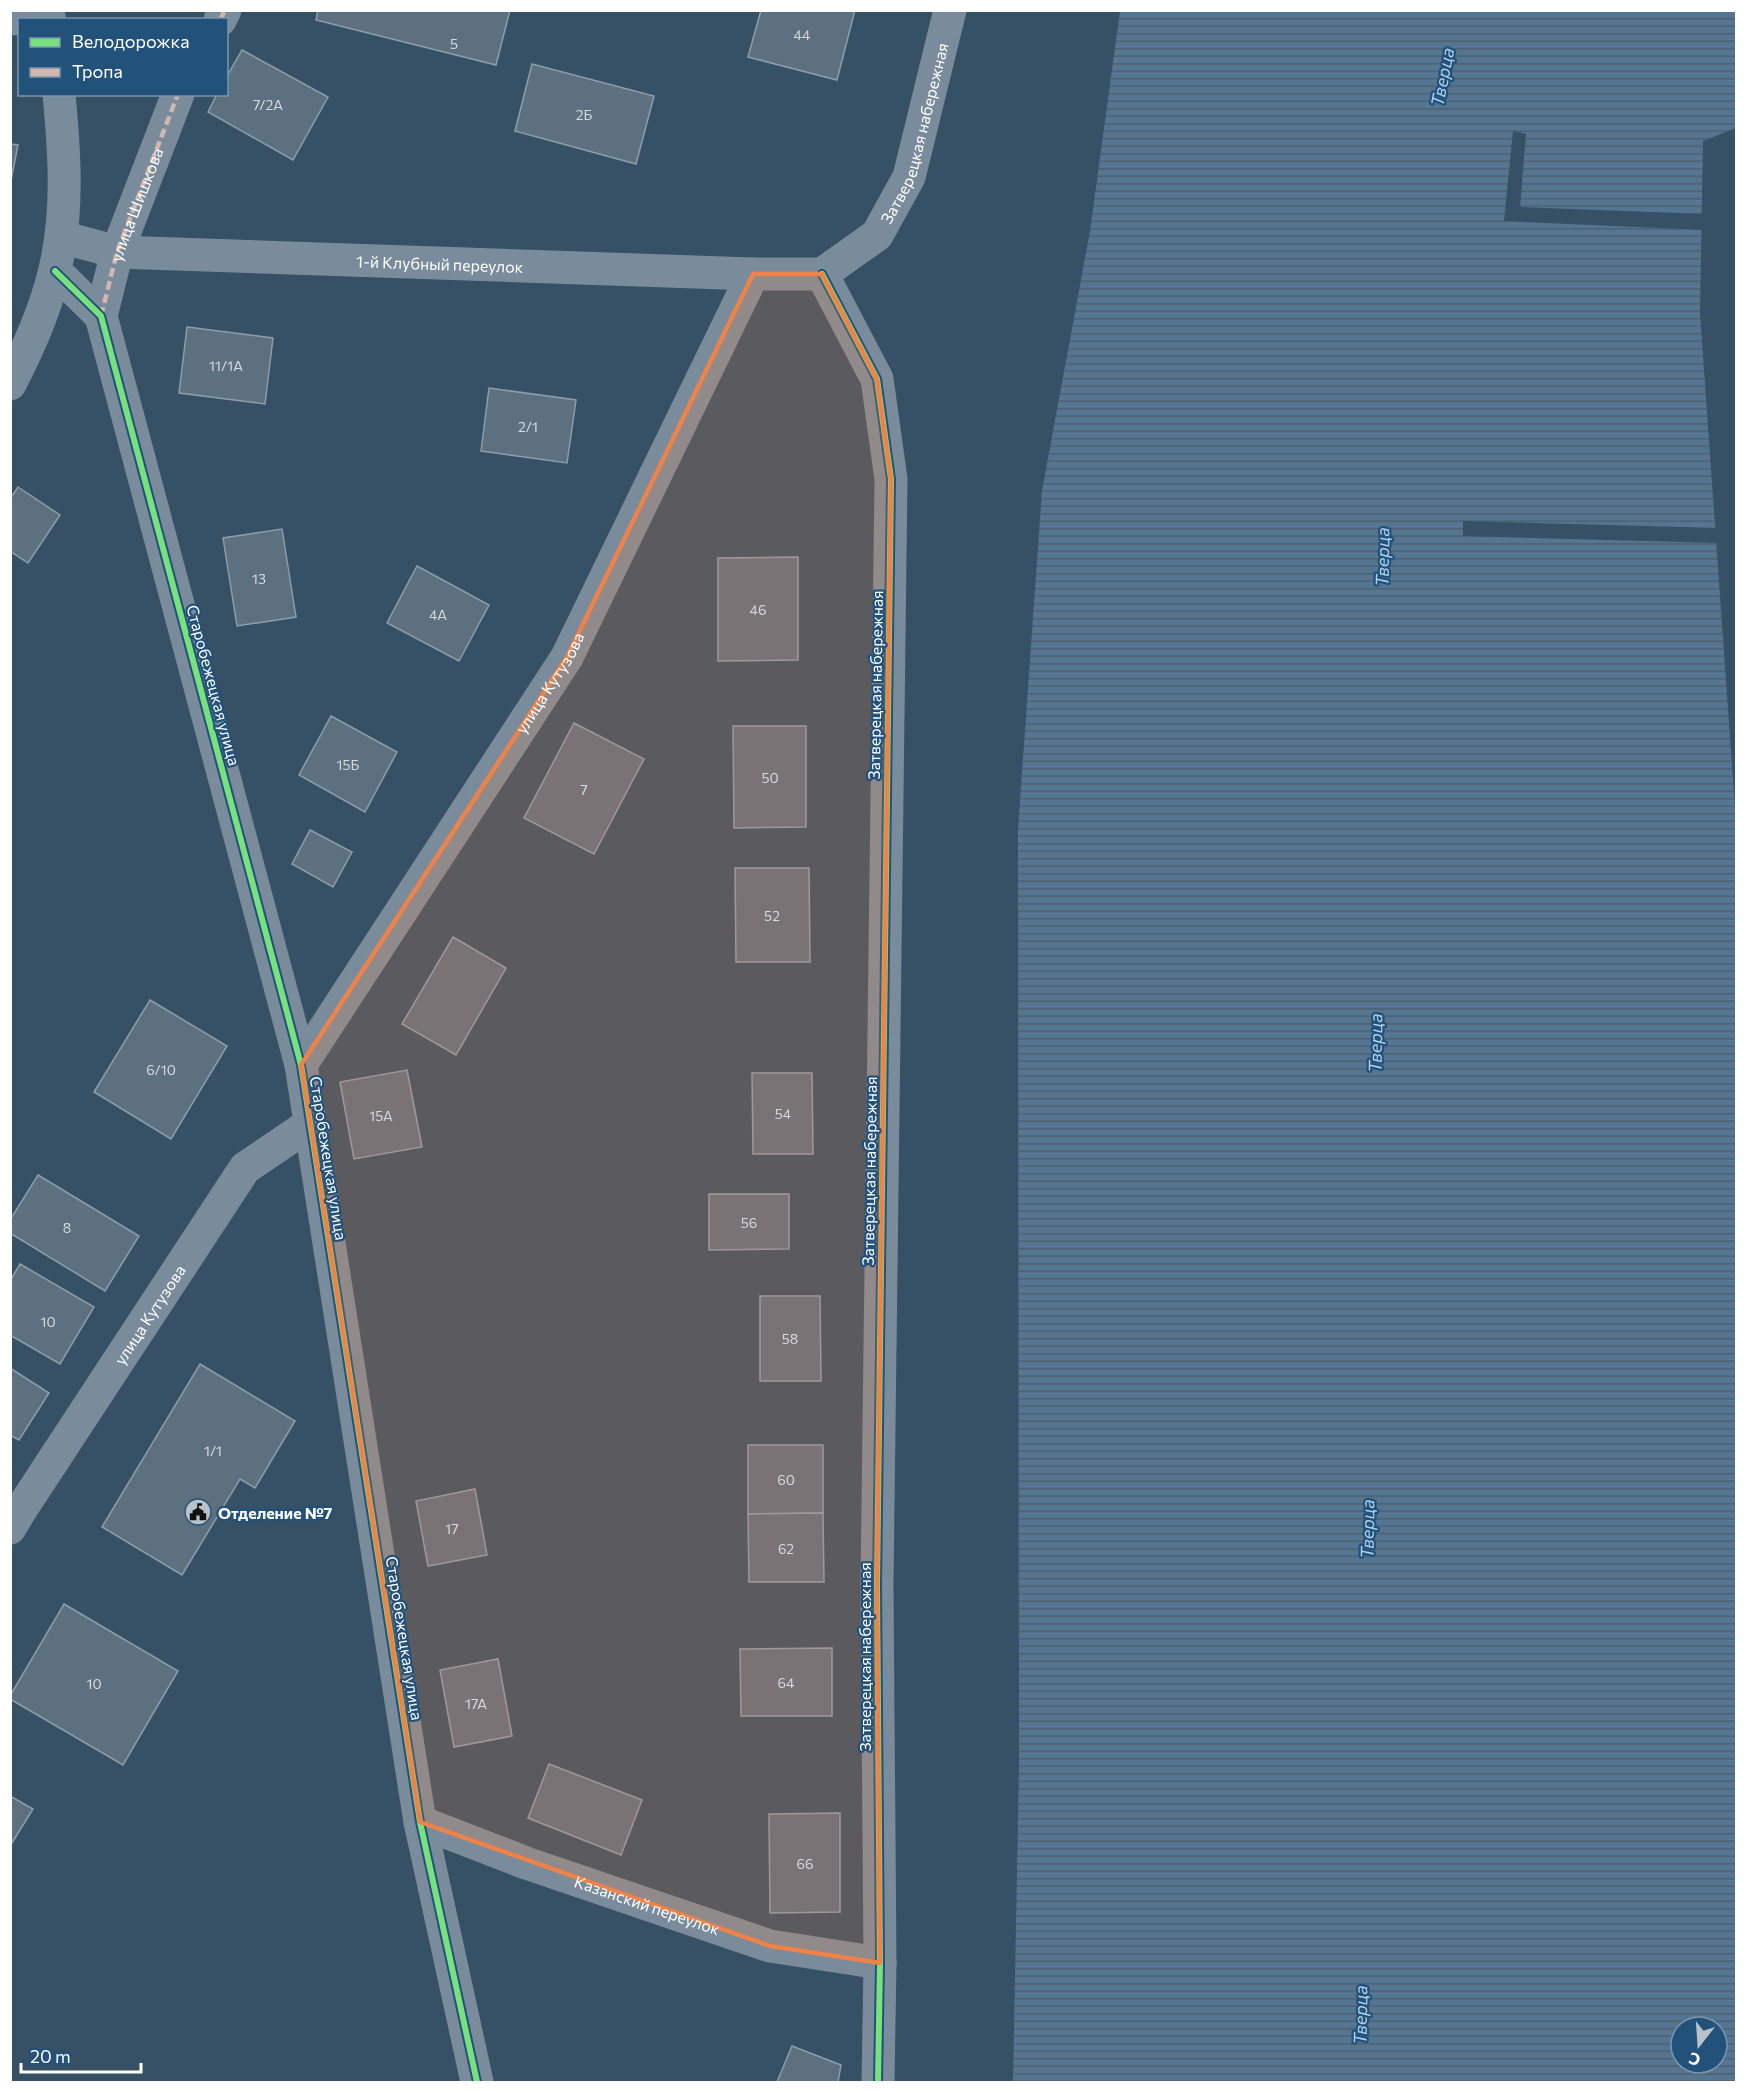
<svg xmlns="http://www.w3.org/2000/svg" width="1747" height="2093" font-family="Commissioner,sans-serif">
	<style>
		.water { fill: url(#water-rules); fill-rule: evenodd }
		.pier { fill: #365065 }
		.building { fill: #5c7080; stroke: #8d9eab; stroke-width: 1.5 }
		.lines { fill: none; stroke-linecap: round; stroke-linejoin: round }
		.minor { stroke: #7a8c9c; stroke-width: 33 }
		.major { stroke: #798c9b; stroke-width: 33 }
		.quiet { stroke: #d1b7ad; stroke-width: 4.5; stroke-dasharray: 9 4.5; stroke-linecap: butt }
		.cycleway-casing { stroke: #225179; stroke-width: 10 }
		.cycleway { stroke: #77e17e; stroke-width: 6 }
		.marked { fill: #ee8249; fill-opacity: 0.2; stroke: #ee8249; stroke-width: 4.5; stroke-linejoin: round }
		.labels { text-anchor: middle; dominant-baseline: central; stroke-width: 4.5; stroke-linejoin: round; paint-order: stroke }
		.number-label { font-size: 14px; fill: #d6dbdf }
		.street-label { font-size: 16px; fill: #fff; stroke: #225179 }
		.poi-label { font-size: 16px; font-weight: bold; fill: #fff; stroke: #225179; text-anchor: start }
		.water-label { font-size: 18px; font-style: italic; fill: #aed1ed; stroke: #225179 }
	</style>
	<defs>
		<pattern id="water-rules" width="6" height="5" patternUnits="userSpaceOnUse" patternTransform="scale(1.5)"><rect width="6" height="5" fill="#547693"/><path d="M0 2.5h6" fill="none" stroke="#505f6c"/></pattern>
	</defs>
	<rect width="100%" height="100%" fill="#365065"/>
	<path class="water" d="M1120,11H1736V128L1703,141L1700,313L1736,822V2082H1013L1019,1769L1018,829L1042,491L1090,231ZM1681,2027H1717V2063H1681Z"/>
	<g class="pier">
		<polygon points="1513,131 1526,134 1520,207 1705,214 1704,230 1504,221"/>
		<polygon points="1463,521 1719,528 1720,543 1463,536"/>
	</g>
	<g class="building">
		<polygon points="318,10 510,10 496,65 316,20"/>
		<polygon points="761,10 855,10 837,80 748,57"/>
		<polygon points="242,50 328,97 293,160 208,112 217,94 226,94 226,78"/>
		<polygon points="532,64 654,96 636,164 515,131"/>
		<polygon points="10,144 18,145 10,186"/>
		<polygon points="187,327 273,338 265,404 179,393"/>
		<polygon points="489,388 576,400 567,463 481,451"/>
		<polygon points="18,487 60,515 28,563 10,551 10,499"/>
		<polygon points="282,529 296,617 237,626 223,538"/>
		<polygon points="798,557 798,660 718,661 718,558"/>
		<polygon points="417,566 489,605 459,661 387,623"/>
		<polygon points="331,716 397,752 365,812 299,775"/>
		<polygon points="574,723 644,759 594,854 524,818"/>
		<polygon points="733,726 806,726 806,827 734,828"/>
		<polygon points="310,830 352,852 333,887 292,864"/>
		<polygon points="735,868 809,868 810,962 736,962"/>
		<polygon points="453,937 506,968 456,1055 402,1024"/>
		<polygon points="150,1000 227,1046 171,1139 94,1092"/>
		<polygon points="407,1070 422,1147 354,1159 340,1082"/>
		<polygon points="752,1073 812,1073 813,1154 753,1154"/>
		<polygon points="38,1175 139,1236 105,1291 10,1233 10,1220"/>
		<polygon points="709,1194 789,1194 789,1249 709,1250"/>
		<polygon points="20,1264 94,1307 60,1364 10,1335 10,1281"/>
		<polygon points="760,1296 820,1296 821,1381 760,1381"/>
		<polygon points="200,1364 295,1421 255,1488 240,1479 182,1575 102,1527"/>
		<polygon points="10,1368 49,1393 19,1440 10,1435"/>
		<polygon points="748,1445 823,1445 823,1513 748,1514"/>
		<polygon points="475,1489 487,1555 428,1566 416,1501"/>
		<polygon points="823,1513 824,1582 749,1582 748,1514"/>
		<polygon points="64,1604 178,1671 123,1765 10,1699 10,1696"/>
		<polygon points="832,1648 832,1716 741,1716 740,1649"/>
		<polygon points="498,1659 512,1736 454,1747 440,1670"/>
		<polygon points="549,1764 642,1800 621,1855 528,1818"/>
		<polygon points="10,1796 33,1809 10,1846"/>
		<polygon points="840,1813 840,1912 770,1913 769,1814"/>
		<polygon points="792,2046 841,2065 838,2082 777,2082"/>
	</g>
	<g class="lines">
		<g class="minor">
			<polyline points="10,19 49,16"/>
			<polyline points="220,20 225,10"/>
			<path id="s1" d="M61,237L117,252L753,274H822"/>
			<polyline points="55,271 101,316 301,1065 420,1822 477,2082"/>
			<polyline points="822,274 877,379 891,479 877,1585 880,1963 878,2082"/>
			<path id="s2" d="M822,274L877,235L909,177L950,10"/>
			<path id="s3" d="M101,316L117,252L178,94"/>
			<path id="s4" d="M301,1065L567,657L753,274"/>
			<path id="s5" d="M10,1528L20,1511L245,1168L310,1124"/>
			<path id="s6" d="M420,1822L526,1863L770,1946L880,1963"/>
		</g>
		<g class="major">
			<polyline points="48,10 49,20"/>
			<path d="M10,384C31,343 50,300 58,255C68,203 64,147 59,94"/>
		</g>
		<g class="quiet">
			<polyline points="220,20 225,10"/>
			<polyline points="101,316 117,252 178,94"/>
		</g>
		<defs>
			<g id="cycleway">
				<polyline points="55,271 101,316 301,1065 420,1822 477,2082"/>
				<polyline points="822,274 877,379 891,479 877,1585 880,1963 878,2082"/>
			</g>
		</defs>
		<use href="#cycleway" class="cycleway-casing"/>
		<use href="#cycleway" class="cycleway"/>
	</g>
	<path class="marked" d="M753,274H822L877,379L891,479L877,1585L880,1963L770,1946L420,1822L301,1065L567,657Z"/>
	<defs>
		<symbol id="civic-disc" viewBox="-11 -11 22 22"><circle r="9.5" fill="#b9c2c9" stroke="#225179"/><path d="M-.6-6.5H3V-4.5H.6V-3L4-1V1h2V6H-6V1h2V-1L-.6-3ZM-1.2 2.5V6h2.4V2.5Z" fill="#111"/></symbol>
	</defs>
	<g fill-rule="evenodd">
		<use href="#civic-disc" x="183" y="1497" width="30" height="30"/>
	</g>
	<g class="labels">
		<g class="number-label">
			<text x="802" y="34">44</text>
			<text x="454" y="43">5</text>
			<text x="268" y="104">7/2А</text>
			<text x="584" y="114">2Б</text>
			<text x="226" y="365">11/1А</text>
			<text x="528" y="426">2/1</text>
			<text x="259" y="578">13</text>
			<text x="758" y="609">46</text>
			<text x="438" y="614">4А</text>
			<text x="348" y="764">15Б</text>
			<text x="770" y="777">50</text>
			<text x="584" y="789">7</text>
			<text x="772" y="915">52</text>
			<text x="161" y="1069">6/10</text>
			<text x="783" y="1113">54</text>
			<text x="381" y="1115">15А</text>
			<text x="749" y="1222">56</text>
			<text x="67" y="1227">8</text>
			<text x="48" y="1321">10</text>
			<text x="790" y="1338">58</text>
			<text x="213" y="1450">1/1</text>
			<text x="786" y="1479">60</text>
			<text x="452" y="1528">17</text>
			<text x="786" y="1548">62</text>
			<text x="786" y="1682">64</text>
			<text x="94" y="1683">10</text>
			<text x="476" y="1703">17А</text>
			<text x="805" y="1863">66</text>
		</g>
		<g class="street-label">
			<text stroke="none"><textPath href="#s2" startOffset="177">Затверецкая набережная</textPath></text>
			<text stroke="none"><textPath href="#s3" startOffset="117">улица Шишкова</textPath></text>
			<text stroke="none"><textPath href="#s1" startOffset="381">1-й Клубный переулок</textPath></text>
			<text stroke="none"><textPath href="#s4" startOffset="456">улица Кутузова</textPath></text>
			<text transform="translate(214 685) rotate(75)">Старобежецкая улица</text>
			<text transform="translate(875 685) rotate(-89)">Затверецкая набережная</text>
			<text transform="translate(329 1158) rotate(81)">Старобежецкая улица</text>
			<text transform="translate(869 1171) rotate(-89)">Затверецкая набережная</text>
			<text stroke="none"><textPath href="#s5" startOffset="255">улица Кутузова</textPath></text>
			<text transform="translate(405 1638) rotate(81)">Старобежецкая улица</text>
			<text transform="translate(864 1657) rotate(-90)">Затверецкая набережная</text>
			<text stroke="none"><textPath href="#s6" startOffset="242">Казанский переулок</textPath></text>
		</g>
		<g class="poi-label">
			<text x="218" y="1512">Отделение №7</text>
		</g>
		<g class="water-label">
			<text transform="translate(1442 77) rotate(-79)">Тверца</text>
			<text transform="translate(1382 557) rotate(-89)">Тверца</text>
			<text transform="translate(1375 1043) rotate(-89)">Тверца</text>
			<text transform="translate(1367 1529) rotate(-89)">Тверца</text>
			<text transform="translate(1360 2015) rotate(-89)">Тверца</text>
		</g>
	</g>
	<rect width="1747" height="2093" fill="none" stroke="#ffffff" stroke-width="24"/>
	<rect x="18" y="18" width="210" height="78" fill="#225179" stroke="#7a97af" stroke-width="1.5"/>
	<rect x="30" y="38" width="30" height="9" fill="#77e17e" stroke="#7a97af" stroke-width="1.5"/>
	<text x="72" y="48" font-size="18" fill="#ffffff">Велодорожка</text>
	<rect x="30" y="68" width="30" height="9" fill="#d1b7ad" stroke="#7a97af" stroke-width="1.5"/>
	<text x="72" y="78" font-size="18" fill="#ffffff">Тропа</text>
	<g transform="translate(1699 2045) rotate(197)"><circle r="28" fill="#225179" stroke="#7a97af" stroke-width="1.5"/>
	<path d="M0-4.5L10 22L0 15L-10 22Z" fill="#b9c2c9"/>
	<text y="-9" font-size="16" font-weight="bold" text-anchor="middle" fill="#ffffff">С</text>
	</g>
	<path d="M21 2063v9h120v-9" fill="none" stroke="#ffffff" stroke-width="3"/>
	<text x="30" y="2063" font-size="18" fill="#ffffff" stroke="#225179" stroke-width="4.5" paint-order="stroke">20 m</text>
</svg>
